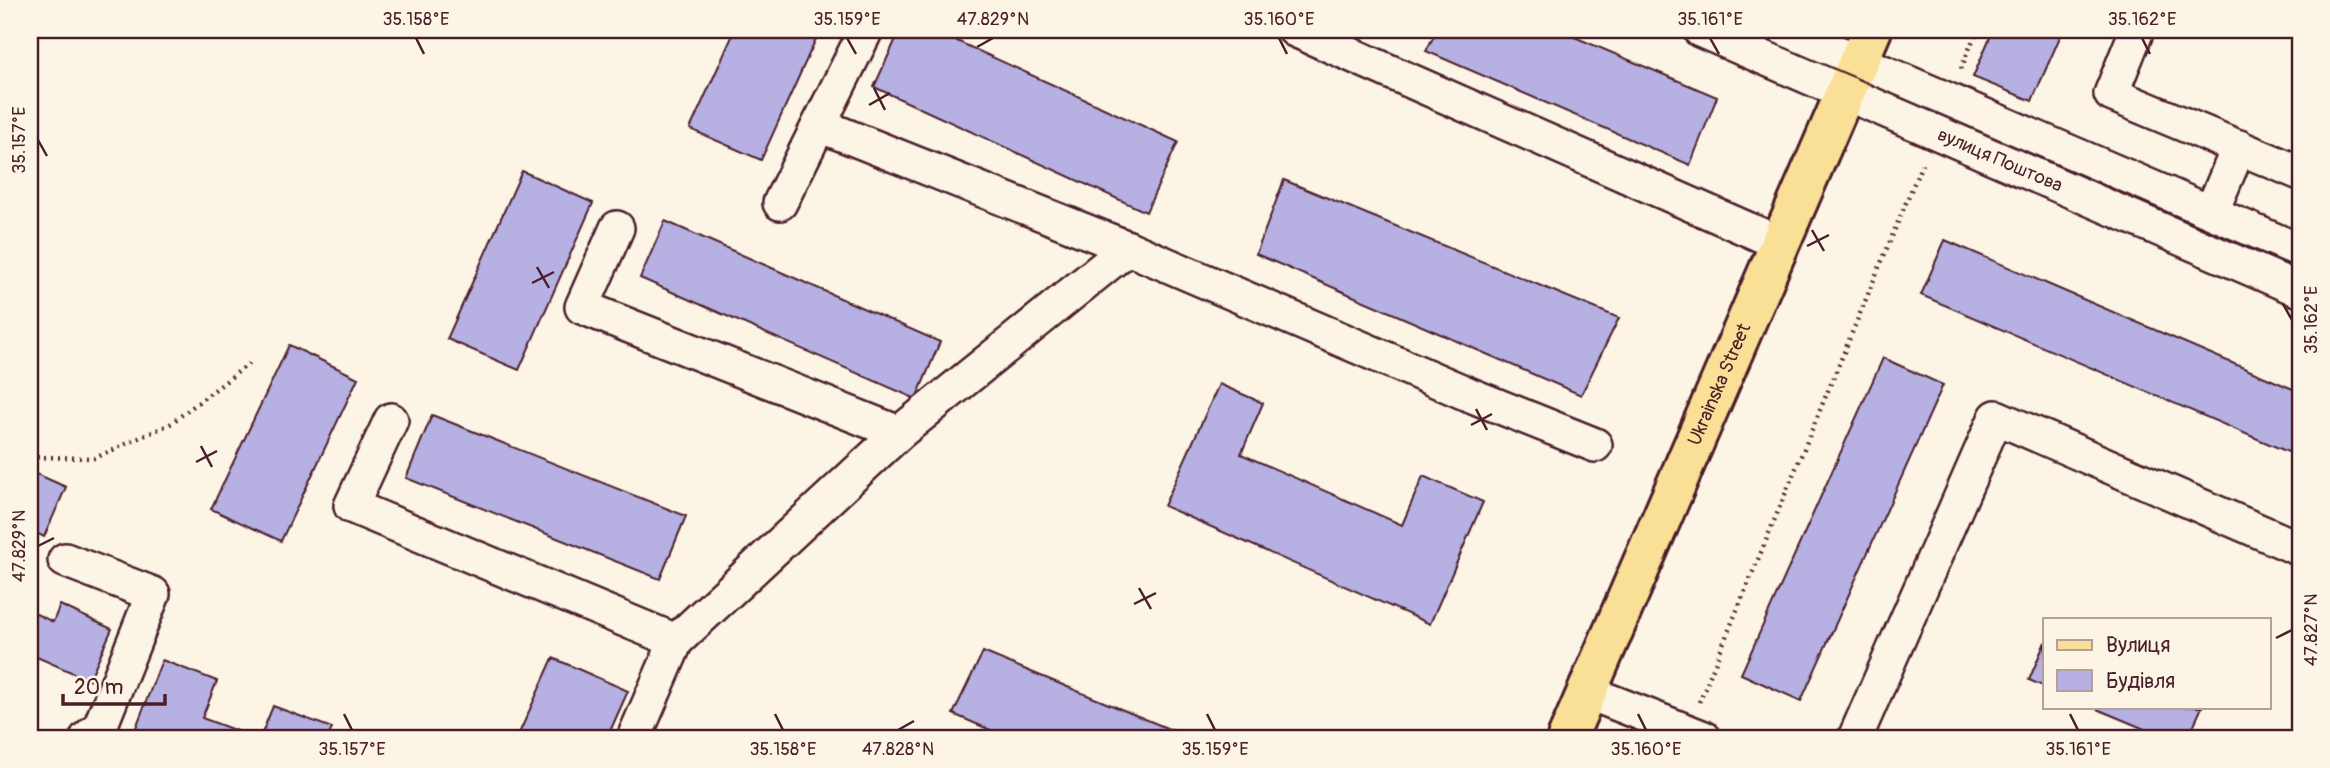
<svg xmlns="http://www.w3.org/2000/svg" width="2330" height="768" font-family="Pangolin,sans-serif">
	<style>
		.building { fill: #b6b1e2; stroke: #4a1f2b; stroke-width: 2 }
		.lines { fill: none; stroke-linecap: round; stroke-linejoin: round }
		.minor-casing { stroke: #4a1f2b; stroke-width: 38 }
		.major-casing { stroke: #4a1f2b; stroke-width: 44 }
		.path { stroke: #4a1f2b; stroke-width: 4.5; stroke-dasharray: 2 5; stroke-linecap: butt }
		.minor { stroke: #fcf5e5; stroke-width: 33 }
		.major { stroke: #fadf96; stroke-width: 38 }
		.tram { stroke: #4a1f2b; stroke-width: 2 }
		.ticks { fill: none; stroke: #4a1f2b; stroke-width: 2.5 }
		.labels { text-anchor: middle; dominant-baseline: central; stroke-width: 5; stroke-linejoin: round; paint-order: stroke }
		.street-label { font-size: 19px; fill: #4a1f2b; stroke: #fcf5e5 }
		.neatline { fill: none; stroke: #4a1f2b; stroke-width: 2.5 }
		.ticks-label { font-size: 18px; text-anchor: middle; fill: #4a1f2b }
	</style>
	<rect width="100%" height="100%" fill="#fcf5e5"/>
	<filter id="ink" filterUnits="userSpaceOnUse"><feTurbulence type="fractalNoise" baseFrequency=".0143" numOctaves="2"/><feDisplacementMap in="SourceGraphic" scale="14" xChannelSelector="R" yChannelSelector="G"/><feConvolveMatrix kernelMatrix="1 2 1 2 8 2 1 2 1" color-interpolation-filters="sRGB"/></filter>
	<g filter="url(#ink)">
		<g class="building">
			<polygon points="735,30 820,30 761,160 690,129"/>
			<polygon points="900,30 933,30 1178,142 1146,212 874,87"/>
			<polygon points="1437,30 1558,30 1717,97 1690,165 1426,51"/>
			<polygon points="1993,30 2063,30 2032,101 1973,77"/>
			<polygon points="522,171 593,203 519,370 447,339"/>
			<polygon points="1284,180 1619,318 1581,395 1256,254"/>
			<polygon points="665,221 940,342 916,399 640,278"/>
			<polygon points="1945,240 2300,392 2300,457 1921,295"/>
			<polygon points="289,345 358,378 281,541 211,509"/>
			<polygon points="1883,358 1943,385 1801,701 1741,674"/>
			<polygon points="1219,384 1263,403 1241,454 1402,525 1423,476 1483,502 1430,624 1164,506"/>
			<polygon points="432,415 686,516 660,579 406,478"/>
			<polygon points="30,471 66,487 44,537 30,530"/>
			<polygon points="60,605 112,629 89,680 37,657 30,673 30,611 53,622"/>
			<polygon points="2045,642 2045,687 2029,680"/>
			<polygon points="983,652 1191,738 1009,738 953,714"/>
			<polygon points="553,658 628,691 607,738 517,738"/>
			<polygon points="162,660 217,681 202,718 256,738 132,738"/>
			<polygon points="273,706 332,728 328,738 260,738"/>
			<polygon points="2092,707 2202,707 2188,738 2166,738"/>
		</g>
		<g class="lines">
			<defs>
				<g id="minor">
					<polyline points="1295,30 1779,243"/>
					<path id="s1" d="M1700,30L2300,290"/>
					<polyline points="1785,30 2300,251"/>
					<polyline points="2137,30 2111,94 2300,173"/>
					<polyline points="819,125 1128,248 1468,394 1595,445"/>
					<polyline points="780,203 866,30"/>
					<polyline points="2211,213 2239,147"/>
					<polyline points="617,228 582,307 899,433"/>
					<polyline points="391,420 351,506 676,641"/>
					<polyline points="65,560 153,594 100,727 87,738"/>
					<polyline points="1587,692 1704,738"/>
					<polyline points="634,738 676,641 899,433 1128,248"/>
					<polyline points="1855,738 1996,417 2300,549"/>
				</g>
				<g id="major">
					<path id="s2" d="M1567,738L1872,30"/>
				</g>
			</defs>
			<use href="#minor" class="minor-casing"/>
			<use href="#major" class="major-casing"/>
			<g class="path">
				<polyline points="1961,69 1977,30"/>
				<polyline points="30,457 95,458 170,424 251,362"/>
				<polyline points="1699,702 1922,164"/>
			</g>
			<use href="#minor" class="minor"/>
			<use href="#major" class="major"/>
			<polyline class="tram" points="1744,30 2300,269"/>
		</g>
	</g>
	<path class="ticks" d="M416,38L424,54M847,38L856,54M1279,38L1287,54M1710,38L1719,54M2142,38L2150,54M977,47L993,38M874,88L885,110M869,105L890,93M38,140L47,156M1812,230L1824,251M1807,246L1829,235M537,267L549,288M532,283L554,272M2283,304L2292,320M1476,409L1487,430M1471,425L1492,414M201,446L212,467M196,462L217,451M38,546L54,538M1139,588L1151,609M1134,604L1156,593M2276,638L2292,630M344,714L352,730M775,714L783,730M1207,714L1215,730M1638,714L1646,730M2070,714L2078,730M898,730L914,721"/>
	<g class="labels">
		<g class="street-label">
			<text stroke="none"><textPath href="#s1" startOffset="327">вулиця Поштова</textPath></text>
			<text stroke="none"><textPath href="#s2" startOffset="385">Ukrainska Street</textPath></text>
		</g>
	</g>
	<rect width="2330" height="768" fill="none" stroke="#fcf5e5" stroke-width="77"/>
	<rect x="2043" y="618" width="228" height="91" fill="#fcf5e5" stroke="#b59f9b" stroke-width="2"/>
	<rect x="2057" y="640" width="35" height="10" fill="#fadf96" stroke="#b59f9b" stroke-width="2"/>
	<text x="2106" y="652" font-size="21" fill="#4a1f2b">Вулиця</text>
	<rect x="2057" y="670" width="35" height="21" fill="#b6b1e2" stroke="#b59f9b" stroke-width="2"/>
	<text x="2106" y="688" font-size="21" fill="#4a1f2b">Будівля</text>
	<path d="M63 694v10h102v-10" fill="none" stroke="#4a1f2b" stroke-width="3.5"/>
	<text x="74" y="694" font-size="21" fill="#4a1f2b" stroke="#fcf5e5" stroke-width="5" paint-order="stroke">20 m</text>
	<rect x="38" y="38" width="2254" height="692" class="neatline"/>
	<g class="ticks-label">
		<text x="416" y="25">35.158°E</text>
		<text x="847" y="25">35.159°E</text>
		<text x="993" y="25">47.829°N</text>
		<text x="1279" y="25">35.160°E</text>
		<text x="1710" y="25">35.161°E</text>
		<text x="2142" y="25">35.162°E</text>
		<text transform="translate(19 140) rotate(-90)" y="6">35.157°E</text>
		<text transform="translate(2311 320) rotate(-90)" y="6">35.162°E</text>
		<text transform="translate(19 546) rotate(-90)" y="6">47.829°N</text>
		<text transform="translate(2311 630) rotate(-90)" y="6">47.827°N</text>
		<text x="352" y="755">35.157°E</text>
		<text x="783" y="755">35.158°E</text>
		<text x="898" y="755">47.828°N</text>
		<text x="1215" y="755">35.159°E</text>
		<text x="1646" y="755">35.160°E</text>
		<text x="2078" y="755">35.161°E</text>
	</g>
</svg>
